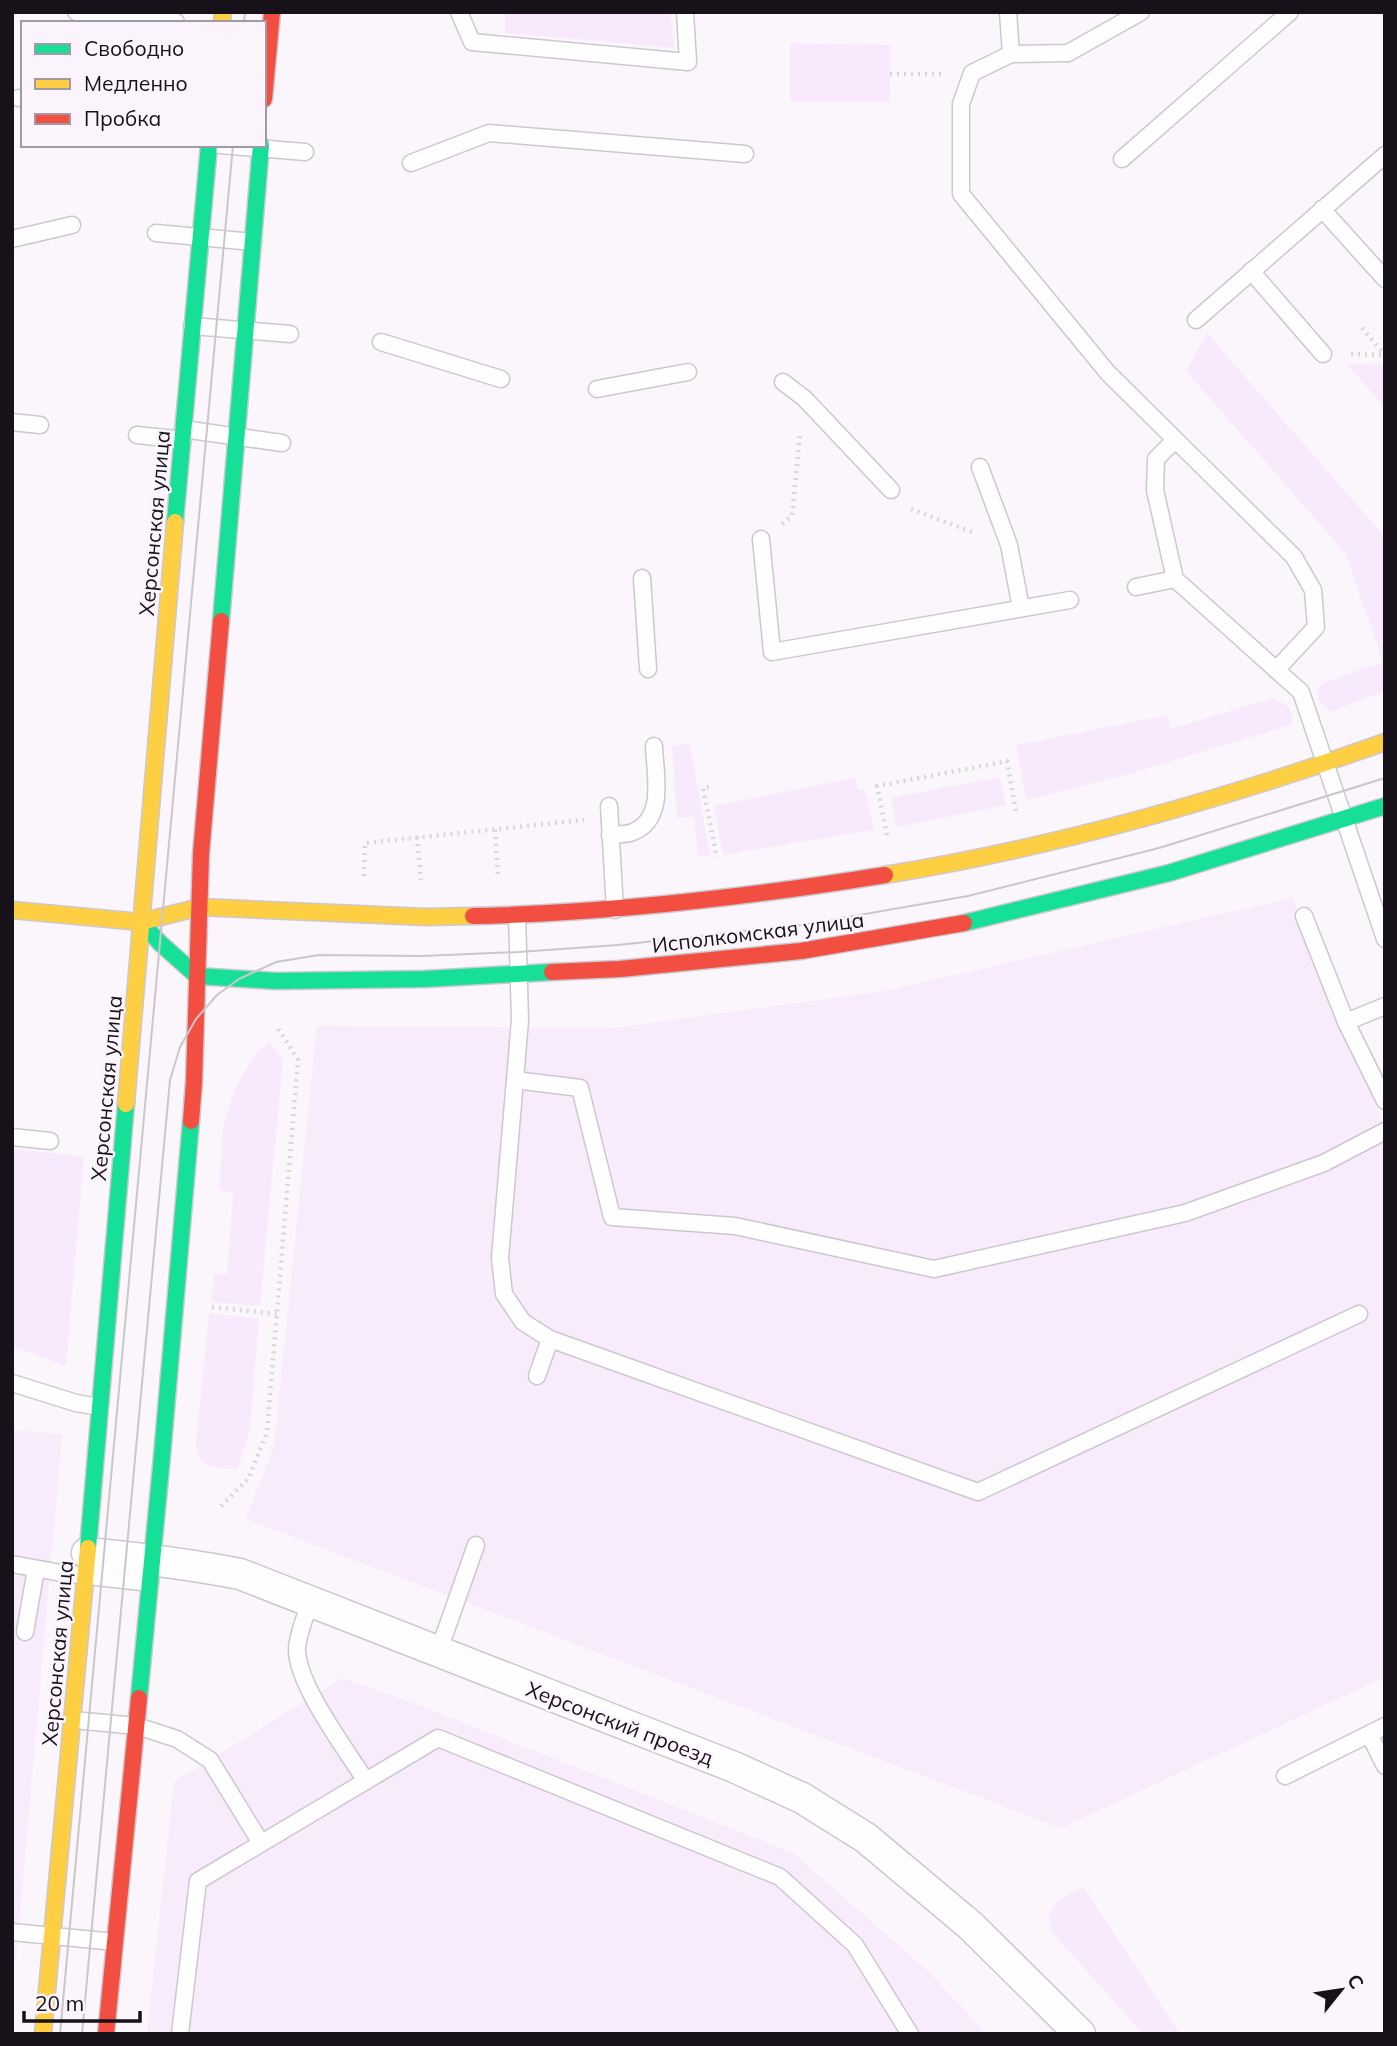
<svg xmlns="http://www.w3.org/2000/svg" width="1397" height="2046" font-family="Mulish,sans-serif">
	<style>
		.built { fill: #f8ebfc }
		.green { fill: #f8eafc }
		.lines { fill: none; stroke-linecap: round; stroke-linejoin: round }
		.lane-casing { stroke: #ccc8ce; stroke-width: 19 }
		.street-casing { stroke: #ccc8ce; stroke-width: 33 }
		.fast-casing { stroke: #ccc8ce; stroke-width: 19 }
		.slow-casing { stroke: #ccc8ce; stroke-width: 19 }
		.jam-casing { stroke: #ccc8ce; stroke-width: 19 }
		.path { stroke: #d8d7d8; stroke-width: 4.5; stroke-dasharray: 2 5; stroke-linecap: butt }
		.lane { stroke: #fefefe; stroke-width: 16 }
		.street { stroke: #fefefe; stroke-width: 30 }
		.fast { stroke: #16e098; stroke-width: 16 }
		.slow { stroke: #ffcf43; stroke-width: 16 }
		.jam { stroke: #f24e42; stroke-width: 16 }
		.tram { stroke: #c9c7c9; stroke-width: 2 }
		.labels { text-anchor: middle; dominant-baseline: central; stroke-width: 5; stroke-linejoin: round; paint-order: stroke }
		.street-label { font-size: 21px; fill: #171219; stroke: #fbf4fd }
	</style>
	<rect width="100%" height="100%" fill="#faf6fb"/>
	<g class="built">
		<polygon points="1292,898 1385,1128 1385,1677 1061,1828 246,1519 274,1447 317,1026 614,1028 885,991"/>
		<polygon points="12,1430 62,1434 16,1960 12,1960"/>
		<polygon points="343,1678 431,1710 793,1853 930,1973 986,2034 147,2034 174,1782"/>
	</g>
	<g class="green">
		<polygon points="505,12 671,12 674,48 505,33"/>
		<polygon points="790,43 891,45 890,102 790,101"/>
		<polygon points="1207,333 1385,537 1385,691 1330,712 1319,700 1317,690 1323,683 1383,662 1346,554 1186,371"/>
		<polygon points="1385,364 1385,408 1348,365"/>
		<path d="M1272,698C1287,703 1292,708 1293,724L1136,772L1026,800L1016,745L1167,715L1171,729Z"/>
		<polygon points="690,743 710,856 698,857 694,817 677,818 672,746"/>
		<polygon points="1000,777 1006,805 896,827 891,798"/>
		<polygon points="855,778 858,790 865,789 874,830 723,855 714,806"/>
		<polygon points="269,1041 283,1060 260,1306 211,1302 214,1274 227,1274 233,1193 219,1190 223,1126 235,1089 253,1057"/>
		<polygon points="12,1149 84,1156 66,1366 12,1346"/>
		<polygon points="209,1313 259,1319 250,1428 237,1470 207,1466 199,1457 196,1444"/>
		<polygon points="1083,1887 1180,2034 1143,2034 1052,1932 1049,1915 1058,1900"/>
	</g>
	<g class="lines">
		<defs>
			<g id="lane">
				<polyline points="76,12 176,22"/>
				<polyline points="459,12 472,42 688,62 685,12"/>
				<polyline points="1008,12 1011,54"/>
				<polyline points="1141,12 1068,53 1011,54 972,73 961,104 961,194 1108,373 1294,557 1313,590 1316,627 1276,670"/>
				<polyline points="19,98 23,98"/>
				<polyline points="220,145 305,152"/>
				<polyline points="1122,159 1290,12"/>
				<polyline points="411,163 489,133 745,154"/>
				<polyline points="1322,209 1385,279"/>
				<polyline points="156,233 253,242"/>
				<polyline points="12,239 72,225"/>
				<polyline points="1251,271 1323,354"/>
				<polyline points="1196,320 1385,155"/>
				<polyline points="192,326 290,334"/>
				<polyline points="381,342 501,379"/>
				<polyline points="783,382 804,398 891,490"/>
				<polyline points="597,389 688,372"/>
				<polyline points="12,422 40,425"/>
				<polyline points="183,429 282,443"/>
				<polyline points="137,435 183,440"/>
				<polyline points="1175,440 1156,459 1155,490 1175,579 1301,692 1385,939"/>
				<polyline points="980,467 1009,545 1021,608"/>
				<polyline points="761,539 772,652 1070,600"/>
				<polyline points="642,578 648,669"/>
				<polyline points="1136,587 1175,579"/>
				<polyline points="609,806 615,910"/>
				<path d="M610,835C617,834 626,835 633,832C666,819 655,774 654,746"/>
				<polyline points="517,915 520,1020 500,1258 504,1294 523,1322 550,1339 978,1492 1359,1314"/>
				<polyline points="1304,916 1346,1022 1385,1101"/>
				<polyline points="1346,1022 1385,1006"/>
				<polyline points="515,1080 580,1088 612,1217 735,1226 934,1269 1185,1213 1324,1163 1385,1131"/>
				<polyline points="12,1137 50,1141"/>
				<polyline points="537,1376 550,1339"/>
				<polyline points="12,1383 76,1403 99,1407"/>
				<polyline points="12,1564 61,1573 150,1583"/>
				<path d="M310,1602C306,1615 297,1636 297,1650C297,1684 346,1750 366,1781"/>
				<polyline points="25,1632 36,1569"/>
				<polyline points="438,1653 476,1545"/>
				<polyline points="73,1720 137,1726 177,1739 210,1760 261,1843"/>
				<polyline points="1369,1734 1385,1766"/>
				<polyline points="1285,1776 1385,1726"/>
				<polyline points="12,1932 115,1942"/>
				<polyline points="180,2034 198,1881 438,1738 780,1877 855,1945 910,2034"/>
			</g>
			<path id="street" d="M87,1553C139,1558 189,1564 240,1574L734,1767L802,1798L866,1838L971,1926L1080,2034"/>
			<g id="fast">
				<polyline points="175,522 209,145"/>
				<polyline points="221,621 261,145"/>
				<polyline points="141,922 160,943 197,976 276,981 425,979 552,972"/>
				<polyline points="964,923 1169,873 1385,806"/>
				<polyline points="88,1548 126,1104"/>
				<polyline points="139,1698 162,1456 191,1121"/>
			</g>
			<g id="slow">
				<polyline points="222,23 223,12"/>
				<path d="M885,875C1056,847 1222,800 1385,742"/>
				<polyline points="12,910 141,922 200,907 426,917 473,916"/>
				<polyline points="126,1104 175,522"/>
				<polyline points="43,2034 88,1548"/>
			</g>
			<g id="jam">
				<polyline points="264,99 272,12"/>
				<path d="M473,916C612,913 749,897 885,875"/>
				<polyline points="552,972 620,969 801,951 964,923"/>
				<polyline points="191,1121 194,1082 201,854 221,621"/>
				<polyline points="106,2034 139,1698"/>
			</g>
		</defs>
		<use href="#lane" class="lane-casing"/>
		<use href="#street" class="street-casing"/>
		<use href="#fast" class="fast-casing"/>
		<use href="#slow" class="slow-casing"/>
		<use href="#jam" class="jam-casing"/>
		<g class="path">
			<polyline points="890,74 943,74"/>
			<polyline points="1362,328 1384,354"/>
			<polyline points="1351,354 1385,355"/>
			<polyline points="911,509 975,533"/>
			<polyline points="782,524 792,516 800,434"/>
			<polyline points="709,787 703,788 717,858"/>
			<polyline points="495,830 498,876"/>
			<polyline points="887,835 877,786 998,763 1007,761 1016,812"/>
			<polyline points="417,837 421,880"/>
			<polyline points="364,876 365,843 584,820"/>
			<polyline points="212,1307 277,1314"/>
			<polyline points="221,1506 249,1478 267,1432 298,1060 276,1025"/>
		</g>
		<use href="#lane" class="lane"/>
		<use href="#street" class="street"/>
		<use href="#fast" class="fast"/>
		<use href="#slow" class="slow"/>
		<use href="#jam" class="jam"/>
		<g class="tram">
			<polyline points="244,23 245,12"/>
			<polyline points="60,2034 233,145"/>
			<polyline points="82,2034 170,1080 180,1047 196,1019 217,995 239,979 276,962 319,955 422,956 519,952 618,945 802,925 968,896 1159,848 1385,778"/>
		</g>
	</g>
	<g class="labels">
		<g class="street-label">
			<text transform="translate(154 523) rotate(-85)">Херсонская улица</text>
			<text transform="translate(758 932) rotate(-7)">Исполкомская улица</text>
			<text transform="translate(106 1088) rotate(-85)">Херсонская улица</text>
			<text transform="translate(57 1653) rotate(-85)">Херсонская улица</text>
			<text transform="translate(620 1723) rotate(21)">Херсонский проезд</text>
		</g>
	</g>
	<rect width="1397" height="2046" fill="none" stroke="#171219" stroke-width="28"/>
	<rect x="21" y="21" width="245" height="126" fill="#fbf4fd" stroke="#a09aa2" stroke-width="2"/>
	<rect x="35" y="44" width="35" height="10" fill="#16e098" stroke="#a09aa2" stroke-width="2"/>
	<text x="84" y="56" font-size="21" fill="#171219">Свободно</text>
	<rect x="35" y="79" width="35" height="10" fill="#ffcf43" stroke="#a09aa2" stroke-width="2"/>
	<text x="84" y="91" font-size="21" fill="#171219">Медленно</text>
	<rect x="35" y="114" width="35" height="10" fill="#f24e42" stroke="#a09aa2" stroke-width="2"/>
	<text x="84" y="126" font-size="21" fill="#171219">Пробка</text>
	<g transform="translate(1341 1990) rotate(60)" stroke="#fbf4fd" stroke-width="5" paint-order="stroke">
	<path d="M0-5L12 26L0 18L-12 26Z" fill="#171219"/>
	<text y="-10" font-size="19" font-weight="bold" text-anchor="middle" fill="#171219">С</text>
	</g>
	<path d="M24 2011v10h116v-10" fill="none" stroke="#171219" stroke-width="3.5"/>
	<text x="35" y="2011" font-size="21" fill="#171219" stroke="#fbf4fd" stroke-width="5" paint-order="stroke">20 m</text>
</svg>
